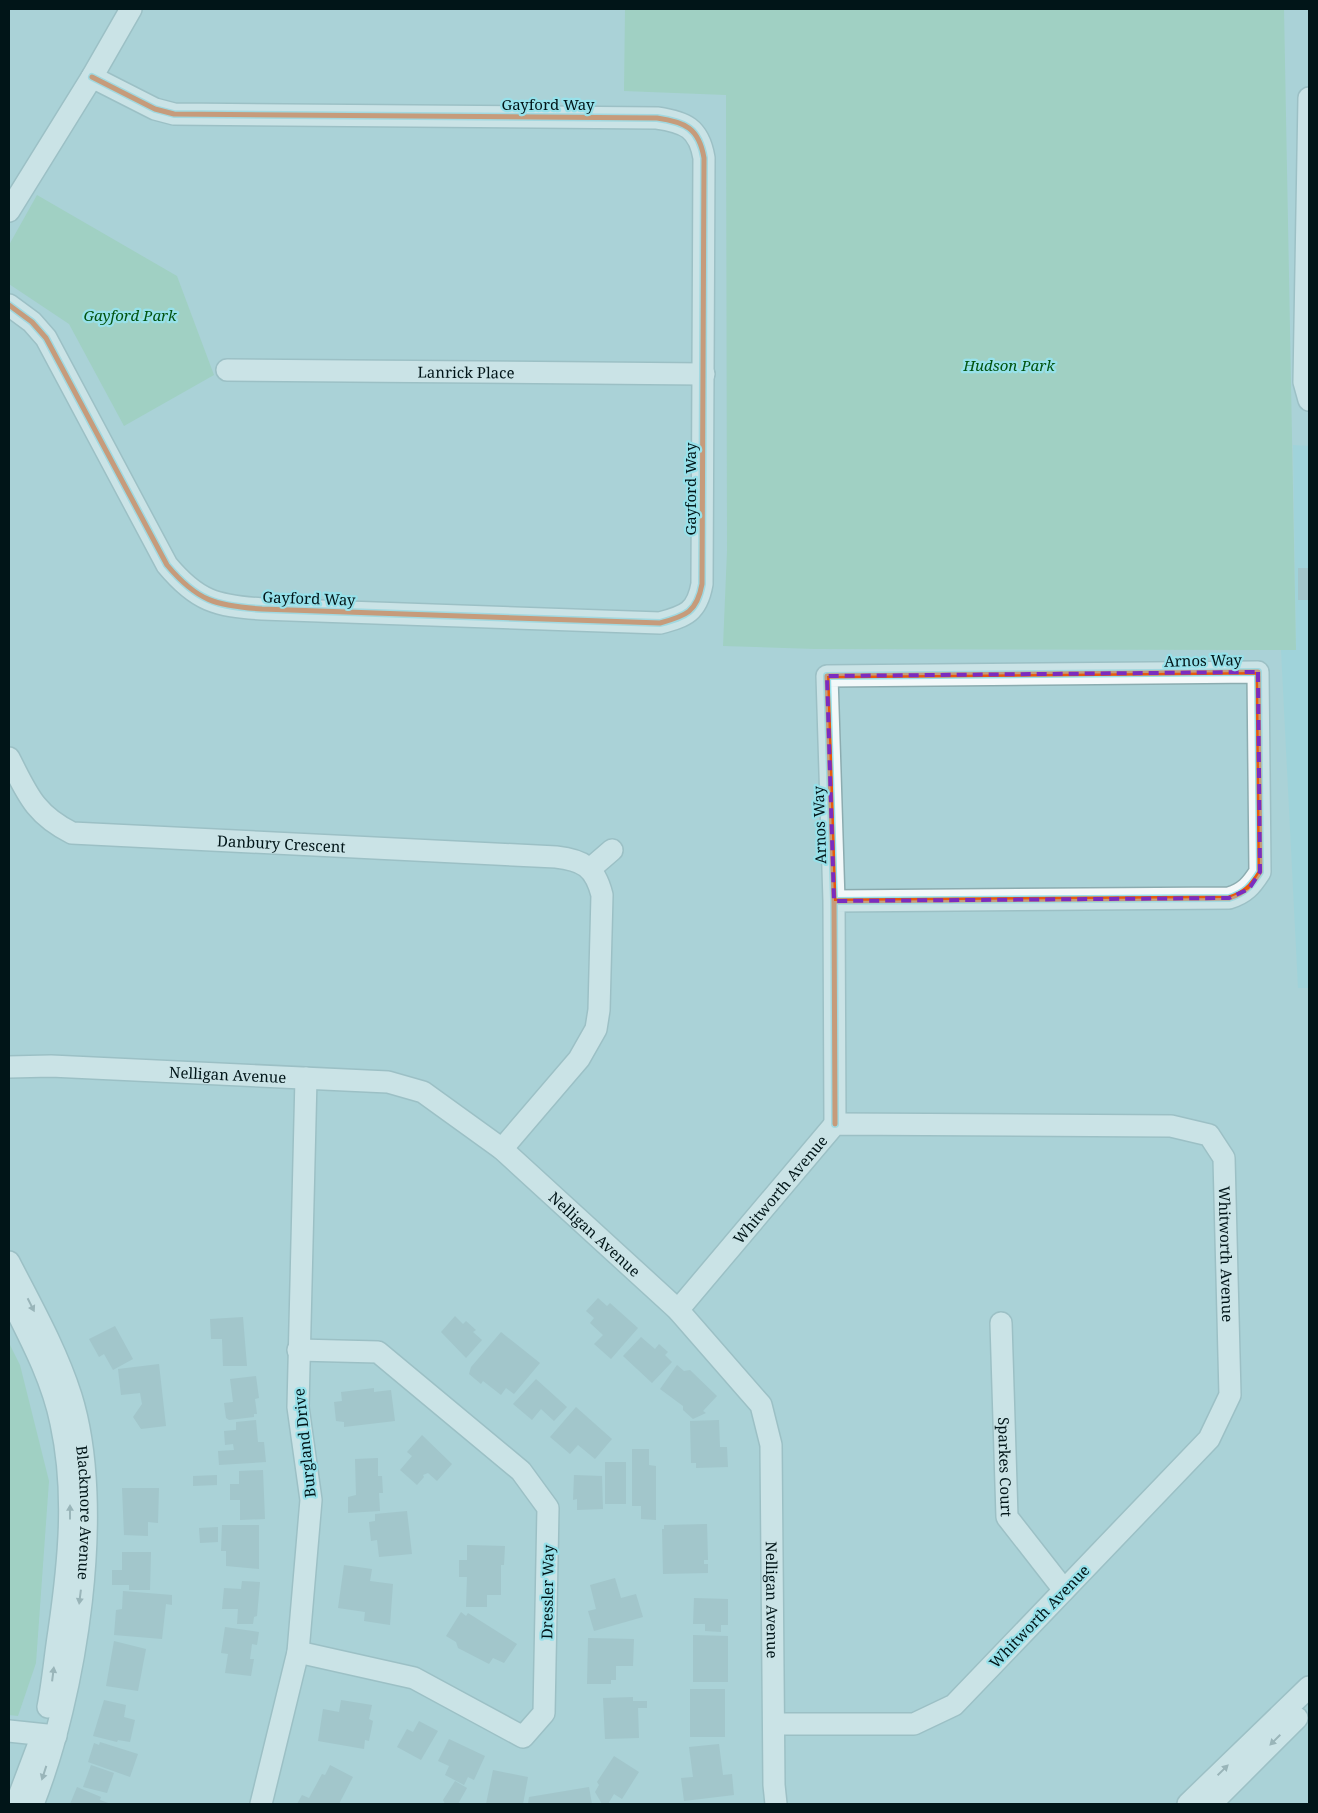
<svg xmlns="http://www.w3.org/2000/svg" width="1318" height="1813" font-family="'Noto Serif',serif">
	<style>
		.built { fill: #95d6dd }
		.green { fill: #95cfaa }
		.building { fill: #99b8bc }
		.lines { fill: none; stroke-linecap: round; stroke-linejoin: round }
		.minor-casing { stroke: #8cacb0; stroke-width: 24 }
		.minor { stroke: #f2f8f9; stroke-width: 21 }
		.cycleway-casing { stroke: #97e1ea; stroke-width: 8 }
		.cycleway { stroke: #e8590c; stroke-width: 5 }
		.oneway { fill: #869294 }
		.marked { fill: none; stroke: #7b2cbf; stroke-width: 4; stroke-dasharray: 10 6; stroke-linejoin: round }
		.labels { text-anchor: middle; dominant-baseline: central; stroke-width: 4.5; stroke-linejoin: round; paint-order: stroke }
		.street-label { font-size: 15px; fill: #011518; stroke: #97e1ea }
		.park-label { font-size: 15px; font-style: italic; fill: #00530f; stroke: #97e1ea }
	</style>
	<rect width="100%" height="100%" fill="#aad2d7"/>
	<polygon class="built" points="1293,445 1309,446 1309,988 1298,988 1281,650 1296,650"/>
	<g class="green">
		<polygon points="625,9 1284,9 1296,650 815,649 723,646 727,551 726,95 624,91"/>
		<polygon points="37,195 177,276 214,375 124,426 69,324 9,284 9,245"/>
		<polygon points="9,1343 20,1365 49,1481 36,1663 18,1716 9,1715"/>
	</g>
	<g class="building">
		<rect x="1298" y="568" width="11" height="32"/>
		<polygon points="598,1298 607,1306 610,1303 638,1328 611,1359 594,1344 603,1335 590,1323 594,1318 586,1311"/>
		<polygon points="455,1316 463,1324 466,1321 476,1330 473,1332 482,1340 466,1358 441,1332"/>
		<polygon points="243,1317 247,1366 223,1366 222,1339 211,1339 210,1319"/>
		<polygon points="115,1326 133,1359 113,1370 104,1354 99,1357 89,1339"/>
		<polygon points="501,1332 540,1363 514,1394 506,1388 501,1395 483,1381 481,1384 469,1374 471,1367"/>
		<polygon points="641,1337 655,1349 659,1344 668,1352 665,1355 672,1362 652,1383 623,1356"/>
		<polygon points="159,1364 166,1426 141,1429 133,1417 142,1404 140,1393 121,1395 118,1369"/>
		<polygon points="677,1365 684,1371 690,1370 717,1396 703,1411 706,1413 693,1419 683,1410 683,1406 660,1389"/>
		<polygon points="256,1376 259,1398 255,1399 257,1414 254,1414 254,1417 229,1420 226,1418 224,1403 233,1402 230,1379"/>
		<polygon points="536,1379 567,1407 554,1421 541,1409 532,1420 513,1404"/>
		<polygon points="374,1388 374,1392 391,1390 395,1421 344,1427 344,1422 336,1421 334,1402 342,1401 341,1392"/>
		<polygon points="576,1407 612,1439 595,1459 578,1445 570,1454 550,1437"/>
		<polygon points="256,1420 258,1442 264,1442 266,1462 219,1465 218,1451 234,1450 233,1444 225,1445 224,1431 236,1430 236,1422"/>
		<polygon points="719,1420 720,1447 727,1447 728,1467 696,1468 696,1463 691,1463 690,1421"/>
		<polygon points="422,1435 452,1464 437,1481 428,1473 423,1475 424,1477 417,1485 400,1470 412,1456 407,1452"/>
		<polygon points="632,1449 649,1449 649,1465 656,1466 656,1520 641,1519 641,1506 632,1506"/>
		<polygon points="378,1458 378,1476 382,1476 383,1493 379,1493 380,1511 348,1513 348,1497 356,1495 355,1459"/>
		<rect x="605" y="1462" width="21" height="42"/>
		<polygon points="263,1470 265,1519 240,1520 240,1500 230,1500 230,1484 239,1484 239,1471"/>
		<polygon points="217,1475 217,1485 193,1486 193,1476"/>
		<polygon points="574,1475 602,1476 603,1509 577,1510 577,1499 573,1500"/>
		<polygon points="122,1488 159,1488 158,1523 148,1522 148,1536 124,1535"/>
		<polygon points="407,1511 412,1554 379,1557 377,1540 371,1541 369,1522 375,1521 375,1514"/>
		<polygon points="707,1524 708,1560 704,1560 704,1564 708,1564 708,1573 663,1574 662,1529 664,1529 664,1525"/>
		<polygon points="222,1525 259,1525 259,1569 226,1566 226,1551 221,1551"/>
		<polygon points="218,1527 218,1542 200,1543 199,1528"/>
		<polygon points="467,1545 505,1546 504,1565 501,1565 501,1595 487,1595 487,1607 466,1607 467,1577 459,1577 459,1560 467,1560"/>
		<polygon points="122,1552 151,1552 150,1590 129,1590 129,1585 112,1585 112,1570 122,1570"/>
		<polygon points="344,1565 372,1569 370,1581 393,1584 390,1625 364,1621 365,1612 338,1608"/>
		<polygon points="615,1578 621,1598 636,1594 643,1617 594,1631 588,1611 596,1609 590,1585"/>
		<polygon points="242,1581 260,1582 257,1616 254,1617 253,1624 237,1624 238,1609 222,1609 224,1588 241,1589"/>
		<polygon points="123,1591 172,1595 172,1605 166,1604 162,1639 114,1635 116,1610 122,1609"/>
		<polygon points="694,1598 728,1599 728,1625 721,1625 721,1632 705,1631 705,1624 693,1624"/>
		<polygon points="461,1612 466,1616 468,1613 517,1644 504,1663 493,1658 489,1664 458,1648 456,1642 446,1636"/>
		<polygon points="225,1627 259,1632 257,1645 252,1644 250,1659 254,1659 251,1676 225,1673 228,1654 221,1653"/>
		<polygon points="693,1635 728,1636 728,1682 693,1682"/>
		<polygon points="588,1638 634,1639 633,1666 616,1666 616,1680 611,1680 611,1684 587,1684"/>
		<polygon points="114,1641 146,1649 138,1691 106,1686"/>
		<rect x="690" y="1689" width="35" height="48"/>
		<polygon points="633,1697 633,1701 647,1701 647,1708 638,1708 639,1738 605,1739 603,1698"/>
		<polygon points="104,1700 126,1705 124,1717 135,1720 130,1742 118,1740 117,1742 93,1736"/>
		<polygon points="341,1700 372,1705 369,1719 373,1721 369,1741 365,1740 364,1749 318,1741 323,1709 339,1712"/>
		<polygon points="419,1721 438,1731 421,1760 397,1747 407,1729 413,1732"/>
		<polygon points="449,1739 485,1756 474,1780 468,1777 464,1785 445,1775 449,1766 438,1761"/>
		<polygon points="100,1742 138,1754 130,1777 88,1762 94,1743 99,1745"/>
		<polygon points="719,1744 723,1775 732,1774 734,1795 684,1801 681,1778 693,1777 689,1747"/>
		<polygon points="614,1756 639,1772 622,1799 614,1794 608,1804 602,1804 595,1792 599,1785 597,1782"/>
		<polygon points="91,1765 114,1773 107,1793 83,1787"/>
		<polygon points="330,1765 353,1777 339,1804 297,1804 302,1795 309,1798 322,1774 325,1775"/>
		<polygon points="493,1770 528,1777 523,1804 486,1804"/>
		<polygon points="455,1781 467,1788 458,1804 445,1804 443,1800"/>
		<polygon points="77,1787 101,1797 100,1800 111,1804 70,1804"/>
		<polygon points="589,1787 592,1804 528,1804 529,1797"/>
	</g>
	<g class="lines">
		<defs>
			<g id="minor">
				<polyline points="1309,98 1304,382 1309,400"/>
				<polyline points="9,211 92,77 131,9"/>
				<path d="M9,305L32,322L46,338L167,565C197,601 216,606 262,609L660,623C686,616 697,612 702,584L704,158C699,128 685,122 657,118L174,114L155,109L92,77"/>
				<path id="s1" d="M227,370L704,374"/>
				<path id="s2" d="M9,758C27,793 34,814 72,833L556,857C583,860 595,867 602,895L599,1010L596,1029L579,1059L502,1149"/>
				<polyline points="590,869 612,850"/>
				<path d="M834,901L827,676L1258,672L1260,872C1251,886 1245,893 1229,898L834,901L835,1124"/>
				<path id="s3" d="M9,1067L51,1066L388,1082L423,1092L502,1149L678,1310L761,1405L771,1445L774,1785L776,1804"/>
				<path id="s4" d="M9,1262C31,1305 56,1349 71,1396C106,1508 76,1696 33,1804"/>
				<path d="M9,1296C29,1336 52,1378 61,1423C76,1492 69,1562 59,1631C55,1656 53,1682 48,1707"/>
				<path id="s5" d="M678,1310L835,1124L1171,1126L1209,1135L1224,1158L1230,1395L1209,1439L954,1705L914,1724H774"/>
				<path id="s6" d="M1001,1323L1007,1517L1064,1590"/>
				<polyline points="298,1350 378,1352 521,1471 548,1508 544,1713 523,1737 414,1678 298,1652"/>
				<polyline points="9,1731 56,1736"/>
				<polyline points="16,1804 38,1746"/>
				<polyline points="261,1804 298,1652 311,1500 298,1407 306,1078"/>
				<polyline points="1188,1804 1309,1687"/>
				<polyline points="1211,1804 1297,1718"/>
			</g>
		</defs>
		<use href="#minor" class="minor-casing"/>
		<use href="#minor" class="minor"/>
		<defs>
			<g id="cycleway">
				<path d="M9,305L32,322L46,338L167,565C197,601 216,606 262,609L660,623C686,616 697,612 702,584L704,158C699,128 685,122 657,118L174,114L155,109L92,77"/>
				<path d="M834,901L827,676L1258,672L1260,872C1251,886 1245,893 1229,898L834,901L835,1124"/>
			</g>
		</defs>
		<use href="#cycleway" class="cycleway-casing"/>
		<use href="#cycleway" class="cycleway"/>
	</g>
	<defs><path id="oneway-solid" d="M-6-.8H1V-3.2L6.5 0L1 3.2V.8H-6Z" transform="scale(1.25)"/></defs>
	<g class="oneway">
		<use href="#oneway-solid" transform="translate(31 1305) rotate(63)"/>
		<use href="#oneway-solid" transform="translate(70 1512) rotate(-90)"/>
		<use href="#oneway-solid" transform="translate(80 1597) rotate(97)"/>
		<use href="#oneway-solid" transform="translate(53 1674) rotate(-83)"/>
		<use href="#oneway-solid" transform="translate(1275 1740) rotate(135)"/>
		<use href="#oneway-solid" transform="translate(1223 1770) rotate(-44)"/>
		<use href="#oneway-solid" transform="translate(44 1773) rotate(108)"/>
	</g>
	<path d="M0 0H1318V1813H0ZM1258,672L1260,872L1249,889L1229,898L834,901L827,676Z" fill="#aad2d7" fill-opacity=".55" fill-rule="evenodd"/>
	<path class="marked" d="M1258,672L1260,872L1249,889L1229,898L834,901L827,676Z"/>
	<g class="labels">
		<g class="street-label">
			<text x="548" y="104">Gayford Way</text>
			<text stroke="none"><textPath href="#s1" startOffset="239">Lanrick Place</textPath></text>
			<text transform="translate(690 489) rotate(-90)">Gayford Way</text>
			<text transform="translate(309 598) rotate(2)">Gayford Way</text>
			<text transform="translate(1203 660) rotate(-1)">Arnos Way</text>
			<text transform="translate(819 825) rotate(-92)">Arnos Way</text>
			<text stroke="none"><textPath href="#s2" startOffset="310">Danbury Crescent</textPath></text>
			<text stroke="none"><textPath href="#s3" startOffset="219">Nelligan Avenue</textPath></text>
			<text stroke="none"><textPath href="#s5" startOffset="158">Whitworth Avenue</textPath></text>
			<text stroke="none"><textPath href="#s3" startOffset="639">Nelligan Avenue</textPath></text>
			<text stroke="none"><textPath href="#s5" startOffset="742">Whitworth Avenue</textPath></text>
			<text transform="translate(304 1443) rotate(-96)">Burgland Drive</text>
			<text stroke="none"><textPath href="#s6" startOffset="144">Sparkes Court</textPath></text>
			<text stroke="none"><textPath href="#s4" startOffset="266">Blackmore Avenue</textPath></text>
			<text transform="translate(547 1592) rotate(-89)">Dressler Way</text>
			<text stroke="none"><textPath href="#s3" startOffset="1074">Nelligan Avenue</textPath></text>
			<text transform="translate(1039 1616) rotate(-46)">Whitworth Avenue</text>
		</g>
		<g class="park-label">
			<text x="130" y="315">Gayford Park</text>
			<text x="1009" y="365">Hudson Park</text>
		</g>
	</g>
	<rect width="1318" height="1813" fill="none" stroke="#011518" stroke-width="20"/>
</svg>
